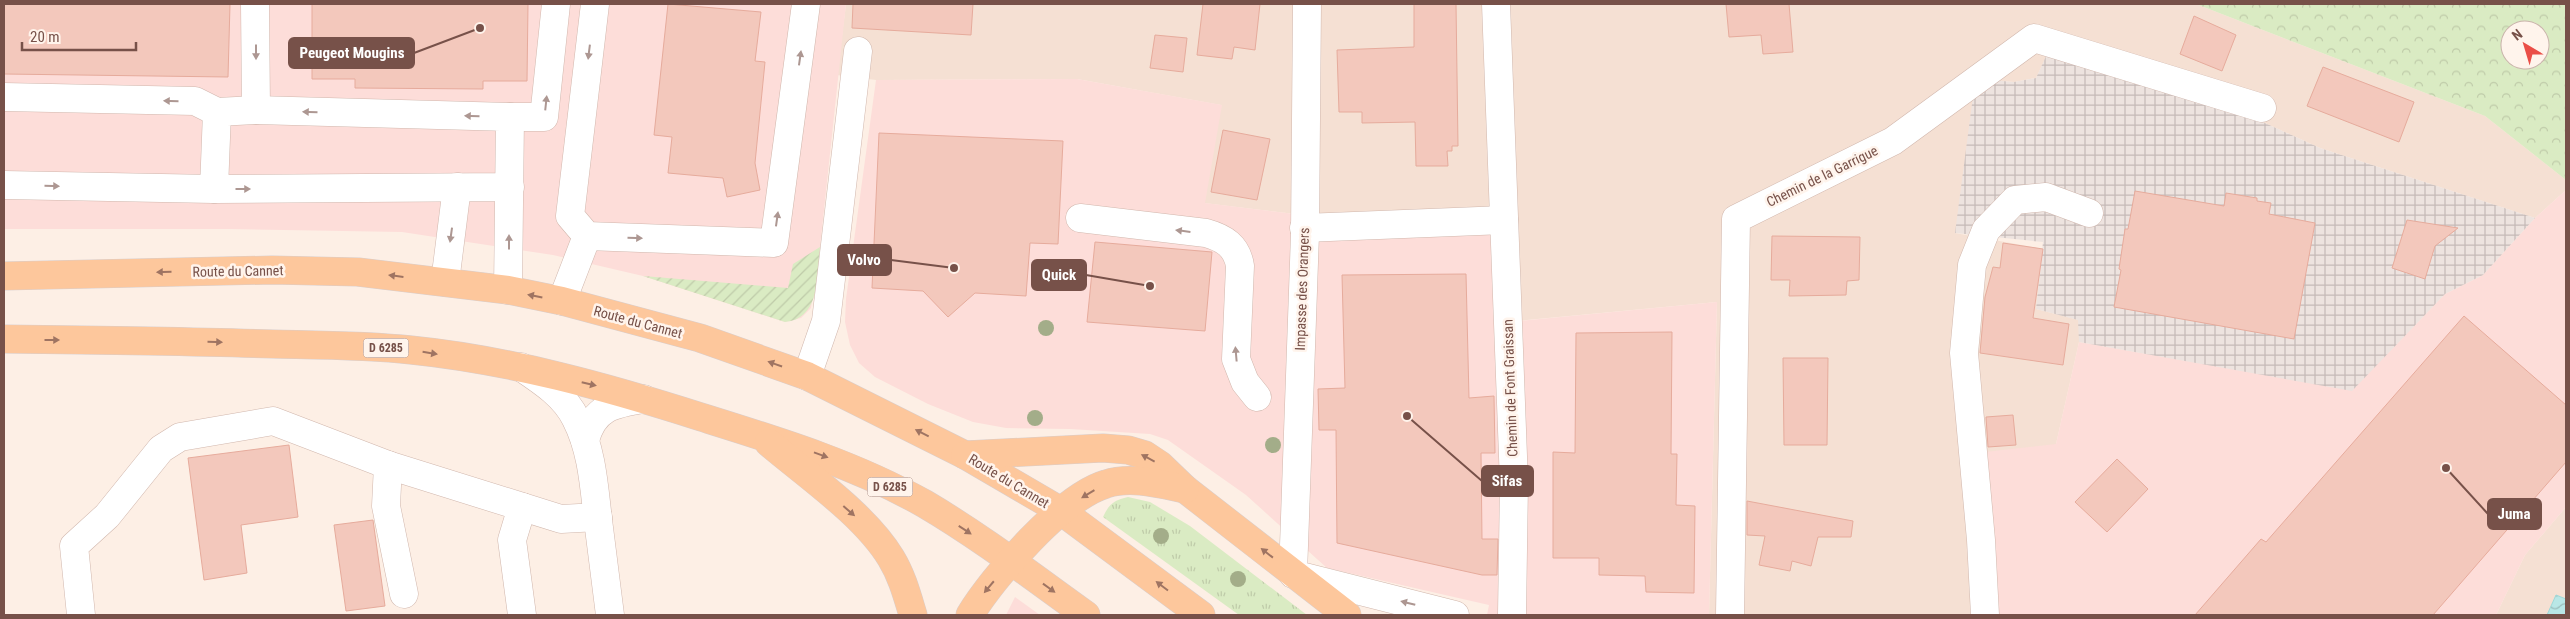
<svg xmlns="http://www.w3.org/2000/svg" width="2570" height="619" font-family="'Roboto Condensed',sans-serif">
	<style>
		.residential { fill: #f5e0d3 }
		.commercial { fill: #fdddd9 }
		.industrial { fill: url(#industrial-grid) }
		.grass { fill: url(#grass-tufts) }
		.forest { fill: url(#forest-crowns); fill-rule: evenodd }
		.garden { fill: url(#garden-furrows) }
		.water { fill: url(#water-waves); stroke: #9fd9d8 }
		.building { fill: #f3c8bc; stroke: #e6ab9c }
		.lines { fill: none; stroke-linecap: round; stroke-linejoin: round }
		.minor-casing { stroke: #d1b7ad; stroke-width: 29 }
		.major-casing { stroke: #d9cecc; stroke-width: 29 }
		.minor { stroke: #fff; stroke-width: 28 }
		.major { stroke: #fdc79c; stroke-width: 28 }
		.tree { fill: #a3ad89 }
		.oneway { fill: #ad9792 }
		.oneway2 { fill: #9f7462 }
		.labels { text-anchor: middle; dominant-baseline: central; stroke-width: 5; stroke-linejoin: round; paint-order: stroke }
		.shield { fill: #fff4ec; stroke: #a0827a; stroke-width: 1 }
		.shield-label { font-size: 12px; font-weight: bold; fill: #775149 }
		.street-label { font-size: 14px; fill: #775149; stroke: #fff4ec }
		.leader { fill: none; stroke: #775149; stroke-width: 2 }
		.callout-dot { fill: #775149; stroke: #fff4ec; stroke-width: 2 }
		.callout { fill: #775149; stroke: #775149; stroke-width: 2 }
		.callout-label { font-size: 15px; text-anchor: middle; font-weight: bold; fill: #fff }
	</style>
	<defs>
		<pattern id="industrial-grid" width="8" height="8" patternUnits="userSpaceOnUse" patternTransform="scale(1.25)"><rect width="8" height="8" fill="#ede3df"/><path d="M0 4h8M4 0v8" fill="none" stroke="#c5bab7"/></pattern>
		<pattern id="grass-tufts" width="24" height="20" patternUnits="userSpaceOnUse" patternTransform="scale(1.25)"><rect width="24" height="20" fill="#daebc3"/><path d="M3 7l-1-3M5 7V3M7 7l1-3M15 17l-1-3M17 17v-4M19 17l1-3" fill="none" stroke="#bfcba9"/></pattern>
		<pattern id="forest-crowns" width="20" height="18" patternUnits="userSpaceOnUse" patternTransform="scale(1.25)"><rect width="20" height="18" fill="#daebc3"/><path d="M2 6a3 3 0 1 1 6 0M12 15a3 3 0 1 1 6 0" fill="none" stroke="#bfcba9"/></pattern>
		<pattern id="garden-furrows" width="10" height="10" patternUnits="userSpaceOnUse" patternTransform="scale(1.25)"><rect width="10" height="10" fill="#daebc3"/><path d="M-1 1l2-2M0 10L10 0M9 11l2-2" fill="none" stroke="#bfcba9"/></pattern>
		<pattern id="water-waves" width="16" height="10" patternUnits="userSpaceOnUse" patternTransform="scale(1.25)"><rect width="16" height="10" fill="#b9e7e6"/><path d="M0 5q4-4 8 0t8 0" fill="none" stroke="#9bbebc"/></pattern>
	</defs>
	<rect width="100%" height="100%" fill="#fdefe5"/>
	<g class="residential">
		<polygon points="846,4 2196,4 2485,116 2566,180 2566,190 2535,218 2320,148 2265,123 2047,55 2036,78 2014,82 1991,80 1955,233 2043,249 2036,309 2079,320 2079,342 2056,444 1994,615 1709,615 1717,302 1517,321 1319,217 1204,203 1221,105 1077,79 876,80 837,75"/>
		<polygon points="2566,507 2566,615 2496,615 2525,555"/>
	</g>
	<g class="commercial">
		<polygon points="4,4 846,4 820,247 811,308 801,318 785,322 643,276 553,255 402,232 229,229 4,229"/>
		<polygon points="1077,79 1222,105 1205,203 1319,217 1517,212 1518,321 1717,302 1709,615 1487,615 1489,605 1327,568 1246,495 1168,440 1150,434 1070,429 1006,428 973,422 928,404 875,377 859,363 850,345 845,322 846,299 876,80"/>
		<polygon points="2566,190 2566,507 2525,555 2496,615 1994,615 1985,452 2056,444 2079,342 2352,390 2445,294 2483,275 2535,218"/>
		<polygon points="1015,597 1040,615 1006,615"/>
	</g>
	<polygon class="industrial" points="2047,54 2221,103 2320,148 2535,218 2483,275 2445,294 2352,391 2079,342 2078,320 2036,309 2043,242 1955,233 1973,96 1991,80 2014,82 2036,78"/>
	<path class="grass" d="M1128,497L1150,502L1190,526L1307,615H1239L1103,517C1109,504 1114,500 1128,497Z"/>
	<path class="forest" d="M2196,4H2566V180L2485,116ZM2510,30H2540V60H2510Z"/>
	<path class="garden" d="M820,247C817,274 821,319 785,322L643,276L788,288L793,264Z"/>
	<polygon class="water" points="2556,595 2566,599 2566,615 2547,615"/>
	<g class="building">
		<polygon points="4,4 230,4 228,77 4,74"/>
		<polygon points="312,4 528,4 527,81 483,81 483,89 355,88 355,79 312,79"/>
		<polygon points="668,4 761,12 755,61 765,62 755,163 760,190 727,197 723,178 668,173 672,137 654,135"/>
		<polygon points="853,4 973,4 971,35 852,28"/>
		<polygon points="1203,4 1260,4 1255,50 1234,47 1232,59 1197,55"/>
		<polygon points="1414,4 1456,4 1458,146 1452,146 1452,151 1447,151 1448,166 1416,166 1415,122 1362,123 1362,112 1339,112 1337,50 1414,47"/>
		<polygon points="1726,4 1789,4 1793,52 1763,54 1761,35 1729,37"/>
		<polygon points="2194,16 2236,35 2222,71 2180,54"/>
		<polygon points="1155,35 1187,38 1183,72 1150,68"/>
		<polygon points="2323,67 2414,102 2399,142 2307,106"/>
		<polygon points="1223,130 1270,139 1257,200 1211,192"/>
		<polygon points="879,133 1063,141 1058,244 1030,243 1026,296 975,293 948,317 923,291 872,288"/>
		<polygon points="2135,191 2224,206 2226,193 2257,198 2257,201 2271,203 2269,214 2315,223 2294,339 2114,307 2121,270 2119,269 2125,229 2128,229"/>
		<polygon points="2407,220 2458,228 2435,246 2425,279 2392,268"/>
		<polygon points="1772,236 1860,237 1859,280 1847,281 1846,295 1789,296 1790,280 1771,280"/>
		<polygon points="1095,242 1212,252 1205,331 1087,322"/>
		<polygon points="2003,243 2043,249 2033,318 2069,324 2063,365 1980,353 1985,297 1993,267 2000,268"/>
		<polygon points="1466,274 1469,398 1494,396 1495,453 1481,453 1482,539 1498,539 1497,575 1482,575 1337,543 1336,430 1319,430 1318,389 1345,388 1342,275"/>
		<polygon points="2464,316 2566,405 2566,462 2433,615 2195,615 2261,539 2266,542"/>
		<polygon points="1672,332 1671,454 1677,454 1676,505 1695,506 1694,593 1646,592 1645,576 1599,575 1599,558 1553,558 1553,452 1575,453 1576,333"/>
		<polygon points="1783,358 1828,358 1827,445 1784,445"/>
		<polygon points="2013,415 2016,445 1988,447 1986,417"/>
		<polygon points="289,445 298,517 241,525 247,573 204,580 188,458"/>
		<polygon points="2117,459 2148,489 2107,532 2075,502"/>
		<polygon points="1747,501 1853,521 1851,537 1818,537 1811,566 1792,561 1790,571 1759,565 1765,536 1747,535"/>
		<polygon points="373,520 385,606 346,611 334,525"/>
	</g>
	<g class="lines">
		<defs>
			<g id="minor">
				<polyline points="255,4 256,110"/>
				<polyline points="595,4 570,216 587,236 774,243 806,4"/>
				<polyline points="1307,4 1305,234 1293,574 1455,615"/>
				<polyline points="1496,4 1514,483 1512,615"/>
				<polyline points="4,97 195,101 217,112"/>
				<polyline points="510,117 544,117 556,4"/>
				<polyline points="4,185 214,189"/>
				<path d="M1080,218L1206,233C1224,238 1237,246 1240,266L1236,359L1245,382L1257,397"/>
				<polyline points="1304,228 1504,220"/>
				<polyline points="445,282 457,187"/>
				<polyline points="508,290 510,117 256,110 217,112 214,189 510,187"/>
				<polyline points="562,301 587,236"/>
				<path d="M521,367C542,381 565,396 576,419C592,450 594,486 598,520C602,552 606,583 610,615"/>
				<polyline points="807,376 826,321 858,51"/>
				<path d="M585,440C594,407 613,404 644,399"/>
				<polyline points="388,465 386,506 404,594"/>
				<polyline points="81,615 74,546 107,516 161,449 180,437 273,421 388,465 561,519 598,517"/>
				<polyline points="522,615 512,540 522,507"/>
				<polyline points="1730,615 1736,219 1893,141 2034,38 2262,108"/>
				<polyline points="1985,615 1981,540 1964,353 1972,265 1986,230 2015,200 2046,197 2089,213"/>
			</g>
			<g id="major">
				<polyline points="4,276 272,270 358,272 508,290 562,301 700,338 807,376 965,455 1061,511 1201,615"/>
				<path d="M4,339C94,340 184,341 273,344C319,345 366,345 411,350C510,360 607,387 701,417C778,441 854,464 925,504C981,537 1033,577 1086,615"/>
				<path d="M769,443C808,476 865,515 891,558C902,576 907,595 913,615"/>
				<polyline points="965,455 1103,448 1128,450 1145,455 1160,465 1185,489 1347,615"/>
				<path d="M970,615C993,577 1062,497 1106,484C1131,476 1160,484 1185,489"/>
			</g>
		</defs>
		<use href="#minor" class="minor-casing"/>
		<use href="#major" class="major-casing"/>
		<use href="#minor" class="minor"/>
		<use href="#major" class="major"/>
	</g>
	<g class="tree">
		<circle cx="1046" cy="328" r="8"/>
		<circle cx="1035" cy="418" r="8"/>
		<circle cx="1273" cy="445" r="8"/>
		<circle cx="1161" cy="536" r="8"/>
		<circle cx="1238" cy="579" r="8"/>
	</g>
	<defs><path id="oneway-solid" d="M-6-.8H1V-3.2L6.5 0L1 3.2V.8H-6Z" transform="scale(1.25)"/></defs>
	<g class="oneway">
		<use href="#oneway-solid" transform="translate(256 52) rotate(90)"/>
		<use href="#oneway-solid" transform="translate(589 52) rotate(97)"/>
		<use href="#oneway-solid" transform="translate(800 58) rotate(-82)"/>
		<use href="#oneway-solid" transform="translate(171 101) rotate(-179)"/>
		<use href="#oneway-solid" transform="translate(546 103) rotate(-84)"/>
		<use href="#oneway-solid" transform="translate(310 112) rotate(-178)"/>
		<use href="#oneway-solid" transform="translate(472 116) rotate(-178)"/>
		<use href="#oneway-solid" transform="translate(52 186) rotate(1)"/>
		<use href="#oneway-solid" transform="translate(243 189)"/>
		<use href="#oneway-solid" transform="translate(777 219) rotate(-82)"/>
		<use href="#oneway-solid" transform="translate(1183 231) rotate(-173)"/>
		<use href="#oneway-solid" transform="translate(451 235) rotate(98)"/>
		<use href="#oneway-solid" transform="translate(635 238) rotate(2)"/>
		<use href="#oneway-solid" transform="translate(509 242) rotate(-90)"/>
		<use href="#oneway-solid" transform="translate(1236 354) rotate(-95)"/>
		<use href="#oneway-solid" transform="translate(1408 603) rotate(-166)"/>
	</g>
	<g class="oneway2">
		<use href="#oneway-solid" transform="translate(164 272) rotate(179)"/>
		<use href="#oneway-solid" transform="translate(396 276) rotate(-173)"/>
		<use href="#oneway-solid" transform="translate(535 296) rotate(-169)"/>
		<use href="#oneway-solid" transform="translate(52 340)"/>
		<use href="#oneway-solid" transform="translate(215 342) rotate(2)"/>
		<use href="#oneway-solid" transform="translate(430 353) rotate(9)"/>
		<use href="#oneway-solid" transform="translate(775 364) rotate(-161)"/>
		<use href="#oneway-solid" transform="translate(589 384) rotate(13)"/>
		<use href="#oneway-solid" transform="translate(922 433) rotate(-153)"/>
		<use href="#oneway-solid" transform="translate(821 455) rotate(20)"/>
		<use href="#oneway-solid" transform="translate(1148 458) rotate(-152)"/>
		<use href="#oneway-solid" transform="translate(1088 494) rotate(149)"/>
		<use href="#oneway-solid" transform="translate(849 511) rotate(41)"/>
		<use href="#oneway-solid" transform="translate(965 530) rotate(33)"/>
		<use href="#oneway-solid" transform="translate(1267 553) rotate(-142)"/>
		<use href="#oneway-solid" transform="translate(1162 586) rotate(-143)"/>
		<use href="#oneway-solid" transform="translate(989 587) rotate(130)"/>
		<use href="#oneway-solid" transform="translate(1049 588) rotate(36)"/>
	</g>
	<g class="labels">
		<g class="shield">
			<rect x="363.5" y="338.5" width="45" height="19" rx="4"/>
			<rect x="867.5" y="477.5" width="45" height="19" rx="4"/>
		</g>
		<g class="shield-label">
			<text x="386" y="348">D 6285</text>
			<text x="890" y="487">D 6285</text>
		</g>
		<g class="street-label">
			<text transform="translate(1822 176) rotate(-26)">Chemin de la Garrigue</text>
			<text transform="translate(238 271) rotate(-1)">Route du Cannet</text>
			<text transform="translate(1302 289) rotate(-88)">Impasse des Orangers</text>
			<text transform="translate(638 322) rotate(15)">Route du Cannet</text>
			<text transform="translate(1510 388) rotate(-92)">Chemin de Font Graissan</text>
			<text transform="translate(1009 481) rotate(31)">Route du Cannet</text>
		</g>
	</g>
	<path class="leader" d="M480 28L414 53M954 268L891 260M1150 286L1086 275M1407 416L1482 481M2446 468L2488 514"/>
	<g class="callout-dot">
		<circle cx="480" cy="28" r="5"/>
		<circle cx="954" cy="268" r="5"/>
		<circle cx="1150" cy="286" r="5"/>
		<circle cx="1407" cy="416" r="5"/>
		<circle cx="2446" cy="468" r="5"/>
	</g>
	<g class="callout">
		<rect x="289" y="38" width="125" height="30" rx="5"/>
		<rect x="838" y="245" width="53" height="30" rx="5"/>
		<rect x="1032" y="260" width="54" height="30" rx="5"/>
		<rect x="1482" y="466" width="51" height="30" rx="5"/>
		<rect x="2488" y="499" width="53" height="30" rx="5"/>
	</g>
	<g class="callout-label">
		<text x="352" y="58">Peugeot Mougins</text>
		<text x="864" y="265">Volvo</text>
		<text x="1059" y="280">Quick</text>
		<text x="1507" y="486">Sifas</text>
		<text x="2514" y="519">Juma</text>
	</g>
	<rect width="2570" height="619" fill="none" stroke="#775149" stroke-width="10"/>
	<g transform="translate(2525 45) rotate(322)"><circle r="24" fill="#fff4ec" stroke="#c9b3ab"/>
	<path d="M0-4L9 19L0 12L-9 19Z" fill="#ea4e47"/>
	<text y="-8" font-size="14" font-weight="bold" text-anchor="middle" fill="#775149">N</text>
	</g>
	<path d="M22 42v8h114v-8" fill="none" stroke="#775149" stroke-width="2.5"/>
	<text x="30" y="42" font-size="15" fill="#775149" stroke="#fff4ec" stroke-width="4" paint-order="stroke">20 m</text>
</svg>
